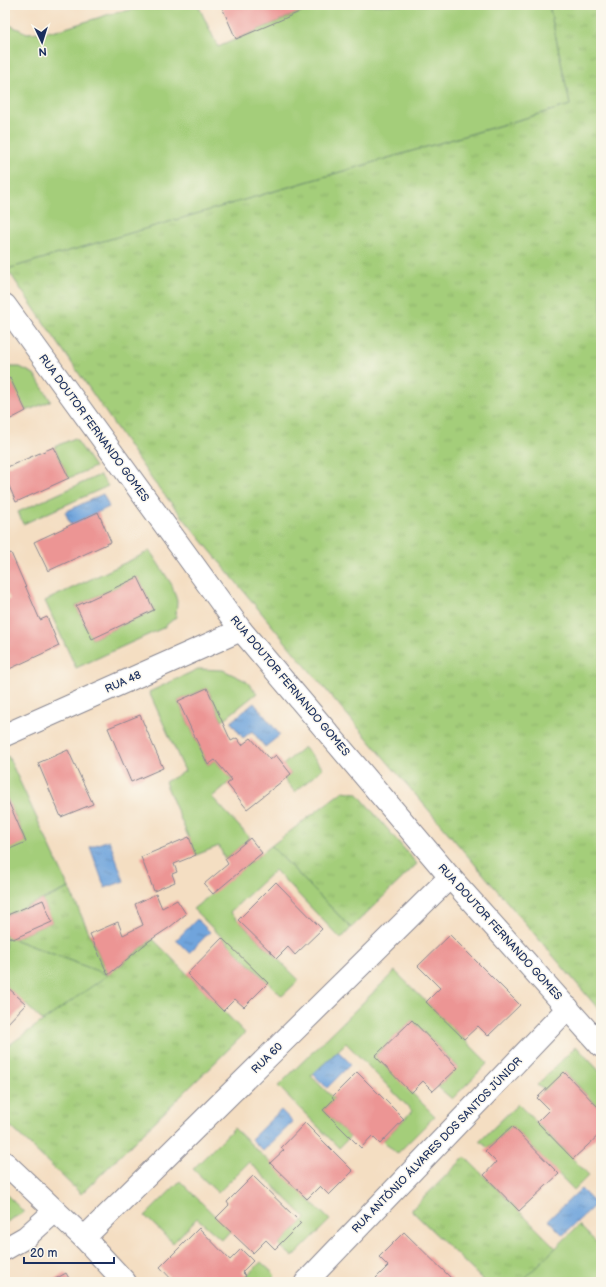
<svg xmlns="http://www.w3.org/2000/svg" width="606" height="1287" font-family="'Balsamiq Sans',sans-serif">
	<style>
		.grass { fill: url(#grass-tufts); stroke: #607e6c }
		.garden { fill: #a4ce7a; stroke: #607e6c; fill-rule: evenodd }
		.water { fill: url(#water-ripples); stroke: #456a9d }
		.building { fill: #ec9594 }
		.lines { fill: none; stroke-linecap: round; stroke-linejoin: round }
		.minor-casing { stroke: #888690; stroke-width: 24 }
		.minor { stroke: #fff; stroke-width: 22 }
		.labels { text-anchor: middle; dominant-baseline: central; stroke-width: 3; stroke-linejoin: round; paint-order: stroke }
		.street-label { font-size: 11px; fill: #1b2f5e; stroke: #fbf7ec }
	</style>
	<defs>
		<pattern id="grass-tufts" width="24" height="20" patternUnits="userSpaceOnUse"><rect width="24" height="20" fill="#a4ce7a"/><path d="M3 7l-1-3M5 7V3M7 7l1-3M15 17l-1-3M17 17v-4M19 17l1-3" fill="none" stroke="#8db16c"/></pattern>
		<pattern id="water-ripples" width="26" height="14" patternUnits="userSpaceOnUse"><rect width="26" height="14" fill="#6fa4dc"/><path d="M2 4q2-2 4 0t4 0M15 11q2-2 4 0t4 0" fill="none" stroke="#5a86b6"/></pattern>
	</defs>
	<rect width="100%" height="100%" fill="#fbf7ec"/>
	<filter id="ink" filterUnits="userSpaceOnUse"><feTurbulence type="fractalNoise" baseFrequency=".025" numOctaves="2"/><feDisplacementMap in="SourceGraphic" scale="8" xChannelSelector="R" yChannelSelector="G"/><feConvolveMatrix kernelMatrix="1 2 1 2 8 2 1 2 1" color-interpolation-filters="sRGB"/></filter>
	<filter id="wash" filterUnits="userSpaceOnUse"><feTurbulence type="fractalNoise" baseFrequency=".012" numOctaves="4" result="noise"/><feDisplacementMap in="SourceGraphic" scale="16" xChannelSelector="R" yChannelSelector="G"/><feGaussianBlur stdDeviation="0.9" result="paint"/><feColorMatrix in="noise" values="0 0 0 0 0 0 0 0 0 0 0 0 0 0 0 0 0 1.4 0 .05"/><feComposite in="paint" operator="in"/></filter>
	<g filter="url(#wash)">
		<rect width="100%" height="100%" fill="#f4dec2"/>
		<g class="grass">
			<polygon points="549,5 601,5 601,1012 292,650 153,481 7,269 570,105"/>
			<polygon points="343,791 357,793 417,864 351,928 271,846"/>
			<polygon points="69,888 108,975 153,939 245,1033 81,1194 5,1121 5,1048 107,975 13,939 52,922 43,900"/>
			<polygon points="465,1157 556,1248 521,1282 485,1282 411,1210"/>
		</g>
		<g class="garden">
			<polygon points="156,5 198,5 218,47 316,5 549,5 570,105 7,269 5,266 5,23 27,33 56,31 110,14"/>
			<polygon points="5,367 20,367 34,374 51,401 26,411 10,379 5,381"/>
			<polygon points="75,438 95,467 69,478 54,447"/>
			<polygon points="100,475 108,486 23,524 18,512"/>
			<path d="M150,551L172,585L177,601L176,617L163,628L76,668L45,601ZM138,577L154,610L92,639L76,606Z"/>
			<polygon points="198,669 223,670 246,681 257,693 222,721 207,688 178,701 208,765 215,760 232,780 212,797 250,838 225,859 219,846 196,855 165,782 185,771 149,692"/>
			<polygon points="304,747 323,768 295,792 284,779 291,774 283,765"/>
			<polygon points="8,756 69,888 5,916 5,851 26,841 5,794 5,758"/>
			<polygon points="271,846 351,928 341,939 275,870 230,912 299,980 282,996 193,909"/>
			<polygon points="5,935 13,939 108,975 43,1021 5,985"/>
			<polygon points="395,971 488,1063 452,1099 438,1087 458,1067 412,1020 375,1056 435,1116 397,1154 383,1141 412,1111 346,1043 311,1076 334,1099 323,1110 350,1137 339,1148 278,1086"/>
			<polygon points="576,1046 601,1073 601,1110 565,1072 545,1091 537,1085"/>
			<polygon points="518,1104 589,1175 574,1190 512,1126 488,1148 480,1141"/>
			<polygon points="234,1128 330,1220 293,1257 279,1245 306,1218 249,1162 218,1193 193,1169"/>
			<polygon points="180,1181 230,1231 222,1240 197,1218 173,1243 145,1216"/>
			<polygon points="5,1193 24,1212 5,1223"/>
			<polygon points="579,1225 601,1247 601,1282 521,1282"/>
			<polygon points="261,1262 275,1275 268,1282 240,1282"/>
		</g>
		<g class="water">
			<polygon points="103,494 109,507 71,525 65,512"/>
			<polygon points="254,703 280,735 265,747 252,731 243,738 231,722"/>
			<polygon points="109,840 124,881 105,888 90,847"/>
			<polygon points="197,919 210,932 189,953 176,940"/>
			<polygon points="338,1051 351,1064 327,1088 313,1074"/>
			<polygon points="281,1110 293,1122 263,1151 251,1139"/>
			<polygon points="581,1189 596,1204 563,1235 548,1220"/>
		</g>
		<g id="blocks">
			<g class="building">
				<polygon points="221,5 316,5 236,39"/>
				<polygon points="10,378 26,411 5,422 5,381"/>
				<polygon points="54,447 69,478 16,502 5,477 5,468"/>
				<polygon points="98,512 111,542 48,571 34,542"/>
				<polygon points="11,553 40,620 47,617 59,646 5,671 5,602 10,599 5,588 5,555"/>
				<polygon points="138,577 154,610 92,639 76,606"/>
				<polygon points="207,688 231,741 237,738 242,745 251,738 270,760 276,755 291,774 247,809 227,784 232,780 215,760 208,765 178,701"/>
				<polygon points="140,715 163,768 131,782 108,728"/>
				<polygon points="68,750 93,804 61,817 38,763"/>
				<polygon points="5,794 26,842 5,851"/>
				<polygon points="189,837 196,855 174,864 177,872 172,874 175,882 154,891 141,857"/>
				<polygon points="250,838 262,853 213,894 204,884 228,864 225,859"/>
				<polygon points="276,882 322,929 295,955 288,947 277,958 238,920"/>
				<polygon points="156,894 162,908 177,900 186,914 170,927 149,941 108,975 90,934 118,922 123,935 143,925 135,904"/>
				<polygon points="43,900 52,922 13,939 5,935 5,916"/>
				<polygon points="450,935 520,1005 488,1036 478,1026 464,1039 426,1002 440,988 418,966"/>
				<polygon points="222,938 268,983 244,1007 235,999 223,1011 187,974"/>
				<polygon points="5,985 26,1004 5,1026"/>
				<polygon points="412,1020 458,1068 433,1091 423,1081 411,1093 375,1056"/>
				<polygon points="357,1072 404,1119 380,1144 372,1136 361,1148 323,1110 334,1099 332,1097"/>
				<polygon points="564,1072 601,1110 601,1133 573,1159 537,1122 549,1110 537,1098"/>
				<polygon points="305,1123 353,1171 329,1195 320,1186 307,1199 270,1163 284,1150 281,1148"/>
				<polygon points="512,1126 559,1174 519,1211 484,1175 496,1162 485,1151"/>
				<polygon points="253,1176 301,1223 275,1249 266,1240 253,1253 216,1218 229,1205 227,1202"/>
				<polygon points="199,1228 230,1260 241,1249 253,1261 242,1272 246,1276 240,1282 174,1282 160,1267"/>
				<polygon points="404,1232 452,1279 450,1282 380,1282 376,1278 388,1266 379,1257"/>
				<polygon points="66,1273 71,1282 50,1282"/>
			</g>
		</g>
	</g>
	<g filter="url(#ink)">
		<use href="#blocks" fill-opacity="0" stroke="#888690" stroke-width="1"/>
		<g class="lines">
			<defs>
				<g id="minor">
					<polyline points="5,305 241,630 450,877 601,1046"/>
					<polyline points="5,735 241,630"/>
					<polyline points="5,1163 84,1238 125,1282"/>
					<polyline points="84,1238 450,877"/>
					<polyline points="5,1249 26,1237 55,1211"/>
					<polyline points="306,1282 568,1008"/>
				</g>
			</defs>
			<use href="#minor" class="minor-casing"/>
			<use href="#minor" class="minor"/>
		</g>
	</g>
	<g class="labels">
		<g class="street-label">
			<text transform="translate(94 428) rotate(54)">RUA DOUTOR FERNANDO GOMES</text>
			<text transform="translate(123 682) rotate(-24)">RUA 48</text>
			<text transform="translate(290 686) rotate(50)">RUA DOUTOR FERNANDO GOMES</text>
			<text transform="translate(500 932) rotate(48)">RUA DOUTOR FERNANDO GOMES</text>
			<text transform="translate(267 1058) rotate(-45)">RUA 60</text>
			<text transform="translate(437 1145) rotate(-46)">RUA ANTÓNIO ÁLVARES DOS SANTOS JÚNIOR</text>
		</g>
	</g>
	<rect width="606" height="1287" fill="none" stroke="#fbf7ec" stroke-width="20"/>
	<g transform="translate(42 42) rotate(176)" stroke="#fbf7ec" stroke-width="3" paint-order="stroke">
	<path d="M0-3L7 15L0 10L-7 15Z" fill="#1b2f5e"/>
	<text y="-6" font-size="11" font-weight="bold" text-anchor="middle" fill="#1b2f5e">N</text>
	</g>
	<path d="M24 1257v6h90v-6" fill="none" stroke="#1b2f5e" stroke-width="2"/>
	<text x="30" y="1257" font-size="12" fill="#1b2f5e" stroke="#fbf7ec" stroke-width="3" paint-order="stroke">20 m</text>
</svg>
